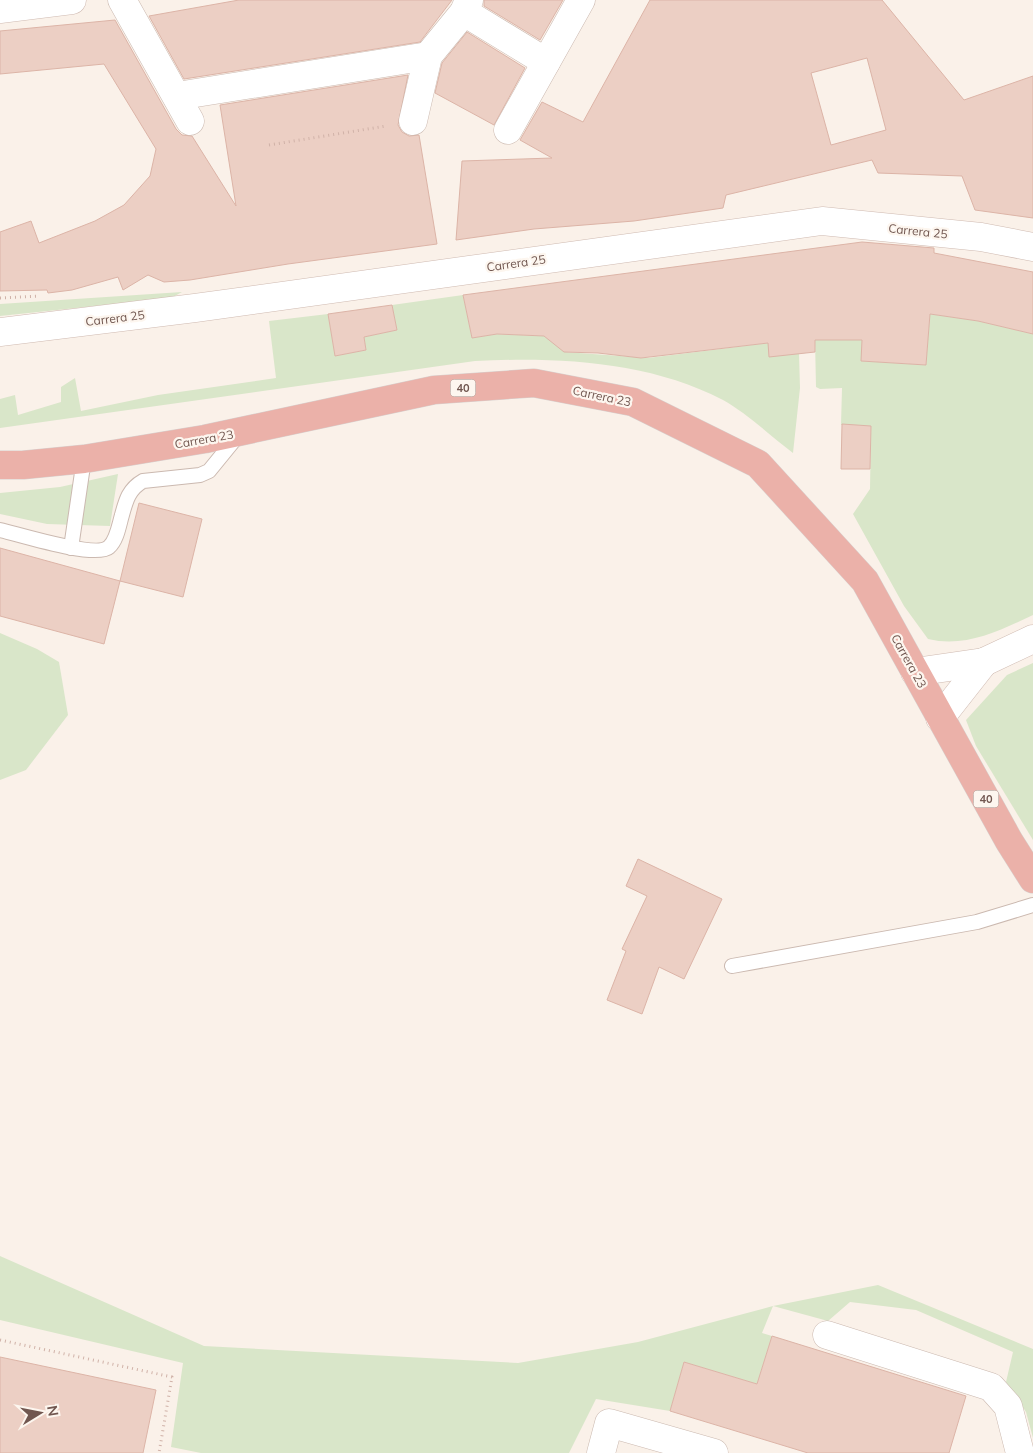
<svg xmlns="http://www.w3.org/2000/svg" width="1033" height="1453" font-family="Mulish,sans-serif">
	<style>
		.green { fill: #d9e6c9 }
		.building { fill: #eccfc4; stroke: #dcb4a7; fill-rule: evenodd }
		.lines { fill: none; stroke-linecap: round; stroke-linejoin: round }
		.lane-casing { stroke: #cbb9b0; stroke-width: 16 }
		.street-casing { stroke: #cbb9b0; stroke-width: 29 }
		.secondary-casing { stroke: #cfbab1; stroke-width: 29 }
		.highway-casing { stroke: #d7d0ce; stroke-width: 29 }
		.path { stroke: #d0b2a8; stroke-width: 3; stroke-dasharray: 1 4; stroke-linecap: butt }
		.lane { stroke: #fff; stroke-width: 14 }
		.street { stroke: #fff; stroke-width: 28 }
		.secondary { stroke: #fff; stroke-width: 28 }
		.highway { stroke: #ebb1a9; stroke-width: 28 }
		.labels { text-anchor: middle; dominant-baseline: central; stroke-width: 4.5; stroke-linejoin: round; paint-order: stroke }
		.shield { fill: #fdf6ef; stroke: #9b8780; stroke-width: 1 }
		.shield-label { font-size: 11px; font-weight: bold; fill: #715750 }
		.street-label { font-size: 12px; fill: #715750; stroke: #fdf6ef }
	</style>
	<rect width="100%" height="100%" fill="#faf1e9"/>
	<g class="green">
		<polygon points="182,292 171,298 0,316 0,304"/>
		<path d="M463,295L472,338L497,334L544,336L565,352L648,358L768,343L799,353L800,388L793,453C772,437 745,412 723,400C648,361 558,357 475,361L0,428V399L15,395L18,415L61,402V387L75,378L81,411L158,395L276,378L269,321L328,314L335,356L366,350L364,337L397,330L392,305Z"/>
		<path d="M930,314L978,321L1033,334V615C999,631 965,648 928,639L904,606L853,514L870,489L871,426L841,425L842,388L820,389L816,387L815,340H862V361L926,365Z"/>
		<polygon points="118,474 110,526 47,524 0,514 0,493 60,487"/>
		<polygon points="0,633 37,649 59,662 68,715 26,770 0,780"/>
		<polygon points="1033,663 1033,840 976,746 966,720 1007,675"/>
		<polygon points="0,1256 204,1346 518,1363 638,1342 773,1306 878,1285 1033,1349 1033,1438 1026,1412 1006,1382 1013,1352 916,1310 850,1302 828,1321 773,1306 762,1333 772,1336 757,1384 684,1362 670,1411 596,1399 569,1453 201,1453 171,1447 183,1363 0,1320"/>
	</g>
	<g class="building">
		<polygon points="239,0 452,0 420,42 184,79 149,16"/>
		<polygon points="484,0 563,0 540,40 484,6"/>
		<path d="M650,0H882L964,100L1033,76V218L975,210L962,176L878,173L872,160L726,195L723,208L634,221L534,229L456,240L462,161L552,158L520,140L542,102L583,122ZM867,58L886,130L831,145L811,73Z"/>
		<polygon points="115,20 176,129 182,135 192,136 236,206 220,105 408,75 398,125 402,132 409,136 419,135 437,244 288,264 190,280 164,282 148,275 123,290 118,277 72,290 48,293 47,290 0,291 0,232 31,221 39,243 95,221 124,205 150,176 156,149 104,64 0,74 0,31"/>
		<polygon points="467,32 525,68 494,125 435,93 442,63"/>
		<polygon points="862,242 934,248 934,253 1033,272 1033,334 978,321 930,314 926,365 861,361 862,340 815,340 815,352 769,357 768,343 641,358 598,353 564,352 544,336 497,334 472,338 463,295"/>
		<polygon points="392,305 397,330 364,337 366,350 335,356 328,314"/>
		<polygon points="842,424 871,426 870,469 841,469"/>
		<polygon points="139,503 202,519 183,597 120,581 104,644 0,616 0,548 120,581"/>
		<polygon points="638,859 722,899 684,979 659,967 642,1014 607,1000 626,951 622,949 647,896 626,886"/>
		<polygon points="772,1336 966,1396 949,1453 808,1453 670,1411 684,1362 757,1384"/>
		<polygon points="0,1357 156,1390 143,1453 0,1453"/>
	</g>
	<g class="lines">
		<defs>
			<g id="lane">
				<path d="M0,530C18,534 96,559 109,547C117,540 119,525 122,515C126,500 129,489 143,481L200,475L209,471L240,433"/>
				<polyline points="71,548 84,459"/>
				<polyline points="732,966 977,922 1033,905"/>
			</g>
			<g id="street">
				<polyline points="122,0 190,121"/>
				<polyline points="464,12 546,62"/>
				<polyline points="177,96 428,56"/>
				<polyline points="413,121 428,56 464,12 469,0"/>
				<polyline points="508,130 581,0"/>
				<polyline points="827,1335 991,1387 1008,1406 1020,1453"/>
				<polyline points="601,1453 609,1423 714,1453"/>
			</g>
			<g id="secondary">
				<polyline points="0,9 72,0"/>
				<polyline points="0,332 195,308 822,221 981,237 1033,247"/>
				<polyline points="915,672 984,662 1033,639"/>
				<polyline points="940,718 984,662"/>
			</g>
			<polyline id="highway" points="0,465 23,465 84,459 205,439 434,390 534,383 633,402 758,464 865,581 1009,841 1033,879"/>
		</defs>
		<use href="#lane" class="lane-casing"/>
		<use href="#street" class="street-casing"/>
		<use href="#secondary" class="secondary-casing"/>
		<use href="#highway" class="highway-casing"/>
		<g class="path">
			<polyline points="269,145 386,126"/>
			<polyline points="0,298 39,296"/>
			<polyline points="0,1340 172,1377 159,1453"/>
		</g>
		<use href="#lane" class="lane"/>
		<use href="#street" class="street"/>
		<use href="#secondary" class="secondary"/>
		<use href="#highway" class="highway"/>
	</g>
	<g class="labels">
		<g class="shield">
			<rect x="450.5" y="379.5" width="25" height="17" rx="4"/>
			<rect x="973.5" y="790.5" width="25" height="17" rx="4"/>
		</g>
		<g class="shield-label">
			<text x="463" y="388">40</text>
			<text x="986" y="799">40</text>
		</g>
		<g class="street-label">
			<text transform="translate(918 231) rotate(6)">Carrera 25</text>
			<text transform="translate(516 263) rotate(-8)">Carrera 25</text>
			<text transform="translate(115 318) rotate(-7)">Carrera 25</text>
			<text transform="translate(602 396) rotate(12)">Carrera 23</text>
			<text transform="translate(204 439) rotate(-10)">Carrera 23</text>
			<text transform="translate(909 661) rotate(61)">Carrera 23</text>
		</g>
	</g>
	<g transform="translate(40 1413) rotate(80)" stroke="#fdf6ef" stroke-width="4" paint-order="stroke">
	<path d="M0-4L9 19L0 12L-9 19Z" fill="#715750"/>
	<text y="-8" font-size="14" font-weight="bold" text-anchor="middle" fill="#715750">N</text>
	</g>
</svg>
